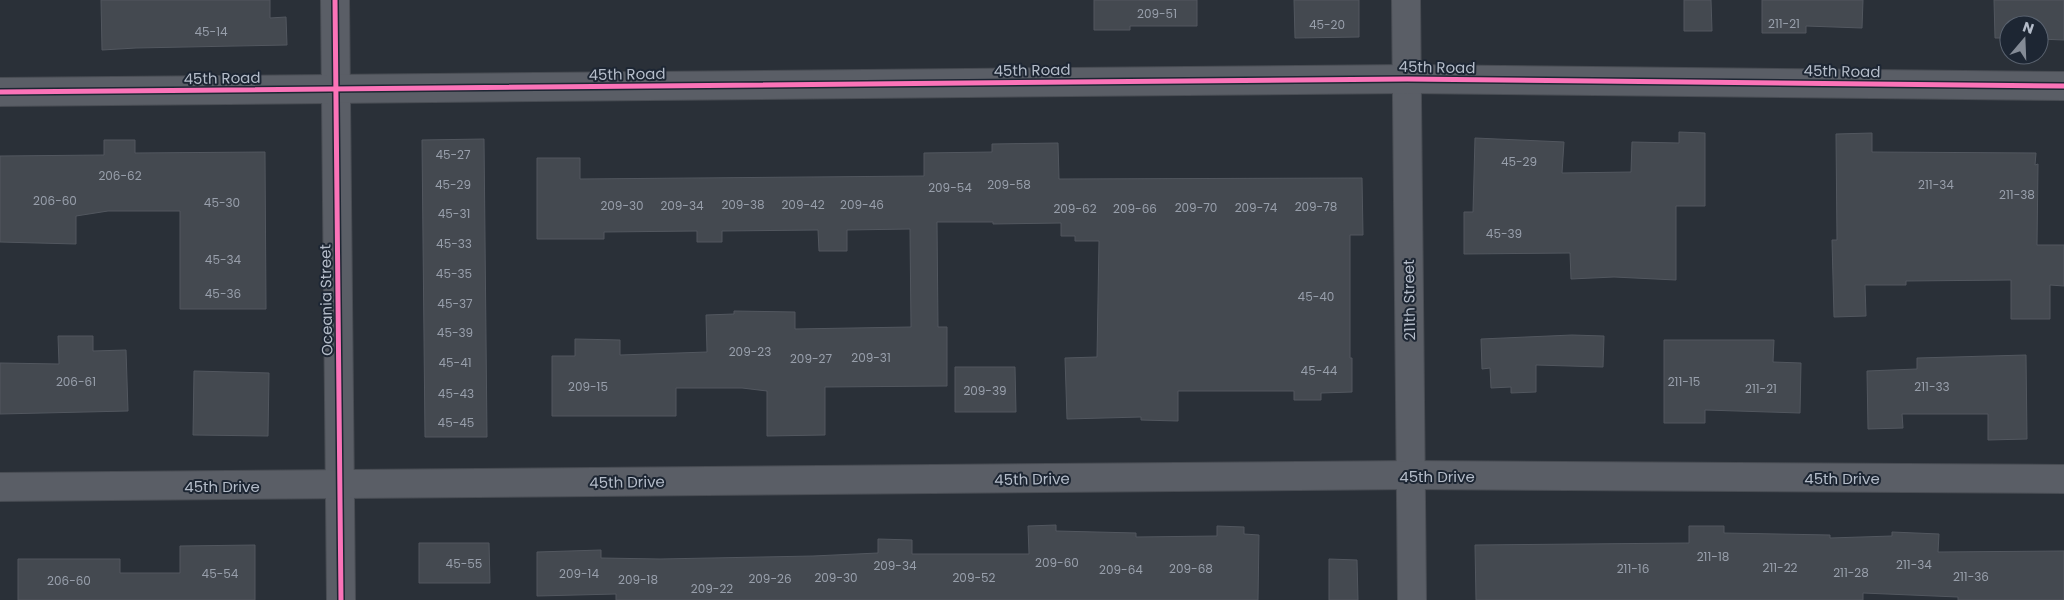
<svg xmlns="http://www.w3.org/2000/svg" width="2064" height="600" font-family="Poppins,sans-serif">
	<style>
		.building { fill: #444950; stroke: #52575f }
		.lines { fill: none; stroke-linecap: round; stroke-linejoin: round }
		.minor-casing { stroke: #484c53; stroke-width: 30 }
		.minor { stroke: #5a5e66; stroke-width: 28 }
		.cycleway-casing { stroke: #1d2633; stroke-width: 8 }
		.cycleway { stroke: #fb73b8; stroke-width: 5 }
		.labels { text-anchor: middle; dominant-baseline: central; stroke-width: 4; stroke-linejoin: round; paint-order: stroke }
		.number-label { font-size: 12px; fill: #989fab }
		.street-label { font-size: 15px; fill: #b4bcc9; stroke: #1d2633 }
	</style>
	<rect width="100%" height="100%" fill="#2a3038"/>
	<g class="building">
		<polygon points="101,0 270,0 270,18 286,17 287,45 136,48 102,50"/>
		<polygon points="1094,0 1197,0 1197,26 1130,26 1130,30 1094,30"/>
		<polygon points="1294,0 1359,0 1359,37 1295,38"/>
		<polygon points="1684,0 1711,0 1712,31 1684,31"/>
		<polygon points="1762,0 1863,0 1862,28 1806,26 1806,33 1762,33"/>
		<polygon points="1994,0 2064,0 2064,40 2039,39 2039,25 2009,25 2009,38 1995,38"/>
		<polygon points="1679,132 1705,133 1705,206 1676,206 1676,280 1614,277 1571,279 1570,253 1464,254 1464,212 1473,212 1475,138 1564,142 1562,173 1631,172 1632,142 1679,143"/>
		<polygon points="1872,133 1872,152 2036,153 2035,165 2038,164 2037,245 2064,245 2064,286 2050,285 2050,319 2011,319 2011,280 1906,281 1906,285 1865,285 1866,316 1834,317 1832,240 1837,240 1836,134"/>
		<polygon points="484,139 487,437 425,437 422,140"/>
		<polygon points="104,140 135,140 135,153 265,152 266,309 180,309 180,211 108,211 76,216 76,244 0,242 0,156 104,155"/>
		<polygon points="1058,143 1059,179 1362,178 1363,235 1350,235 1350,358 1352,358 1352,392 1321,393 1321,400 1294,400 1294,391 1178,391 1178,421 1141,420 1141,417 1067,419 1065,358 1097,357 1099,241 1075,241 1075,236 1061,236 1061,223 993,224 993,222 937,222 938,327 947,327 947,386 825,387 825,435 767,436 767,391 742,388 676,388 676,416 552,416 552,356 575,356 575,339 620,340 620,355 707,352 706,315 734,314 734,311 795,312 795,329 911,327 910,229 847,230 847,251 819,251 818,230 722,231 722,242 697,242 697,231 604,232 604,239 537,239 537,158 580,158 580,179 924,176 924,153 992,152 992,144"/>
		<polygon points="1572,335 1604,336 1603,367 1536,365 1536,392 1511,393 1511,387 1491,388 1490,368 1482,369 1481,339"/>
		<polygon points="58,336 93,336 93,351 126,350 128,411 0,414 0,363 59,364"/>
		<polygon points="1664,340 1774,340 1773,362 1801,363 1800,413 1705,410 1705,423 1664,423"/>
		<polygon points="2026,355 2027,439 1988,440 1988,414 1902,414 1903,428 1868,429 1867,371 1917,369 1917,358"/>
		<polygon points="955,367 1015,367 1016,412 955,412"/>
		<polygon points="194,371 269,373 268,436 193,435"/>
		<polygon points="1056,525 1056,531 1136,533 1136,537 1217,536 1217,526 1244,527 1244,534 1259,535 1258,600 616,600 616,594 537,596 537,552 601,550 601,558 660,559 813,556 878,553 878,539 912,540 912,554 1029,554 1028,526"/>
		<polygon points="1689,526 1724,526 1724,533 1830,535 1830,538 1892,536 1892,532 1939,534 1938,552 2064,551 2064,600 1958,600 1958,597 1863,593 1863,600 1476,600 1475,545 1689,543"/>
		<polygon points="419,543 489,543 490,583 419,583"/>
		<polygon points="255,545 255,600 18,600 18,559 120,559 120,573 180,573 180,546"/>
		<polygon points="1329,559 1357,560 1358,600 1329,600"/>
	</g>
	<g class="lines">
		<defs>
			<g id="minor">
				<polyline points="335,0 341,600"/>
				<polyline points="1406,0 1412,600"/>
				<polyline points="0,92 1407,79 2064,86"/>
				<polyline points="0,487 1410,475 2064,479"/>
			</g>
		</defs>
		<use href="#minor" class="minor-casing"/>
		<use href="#minor" class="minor"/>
		<defs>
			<g id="cycleway">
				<polyline points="335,0 341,600"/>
				<polyline points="0,92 1407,79 2064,86"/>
			</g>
		</defs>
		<use href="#cycleway" class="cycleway-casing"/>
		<use href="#cycleway" class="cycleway"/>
	</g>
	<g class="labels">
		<g class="number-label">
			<text x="1157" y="13">209-51</text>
			<text x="1784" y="23">211-21</text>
			<text x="1327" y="24">45-20</text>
			<text x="211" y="31">45-14</text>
			<text x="453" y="154">45-27</text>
			<text x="1519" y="161">45-29</text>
			<text x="120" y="175">206-62</text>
			<text x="453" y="184">45-29</text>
			<text x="1009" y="184">209-58</text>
			<text x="1936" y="184">211-34</text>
			<text x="950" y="187">209-54</text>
			<text x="2017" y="194">211-38</text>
			<text x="55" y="200">206-60</text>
			<text x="222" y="202">45-30</text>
			<text x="743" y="204">209-38</text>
			<text x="803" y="204">209-42</text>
			<text x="862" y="204">209-46</text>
			<text x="622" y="205">209-30</text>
			<text x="682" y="205">209-34</text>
			<text x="1316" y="206">209-78</text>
			<text x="1196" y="207">209-70</text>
			<text x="1256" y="207">209-74</text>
			<text x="1075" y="208">209-62</text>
			<text x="1135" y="208">209-66</text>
			<text x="454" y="213">45-31</text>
			<text x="1504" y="233">45-39</text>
			<text x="454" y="243">45-33</text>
			<text x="223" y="259">45-34</text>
			<text x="454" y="273">45-35</text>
			<text x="223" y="293">45-36</text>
			<text x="1316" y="296">45-40</text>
			<text x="455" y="303">45-37</text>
			<text x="455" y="332">45-39</text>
			<text x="750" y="351">209-23</text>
			<text x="871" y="357">209-31</text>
			<text x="811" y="358">209-27</text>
			<text x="455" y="362">45-41</text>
			<text x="1319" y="370">45-44</text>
			<text x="76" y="381">206-61</text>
			<text x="1684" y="381">211-15</text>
			<text x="588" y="386">209-15</text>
			<text x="1932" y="386">211-33</text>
			<text x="1761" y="388">211-21</text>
			<text x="985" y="390">209-39</text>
			<text x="456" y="393">45-43</text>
			<text x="456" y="422">45-45</text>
			<text x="1713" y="556">211-18</text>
			<text x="1057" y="562">209-60</text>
			<text x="464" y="563">45-55</text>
			<text x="1914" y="564">211-34</text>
			<text x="895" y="565">209-34</text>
			<text x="1780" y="567">211-22</text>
			<text x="1191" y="568">209-68</text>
			<text x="1633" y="568">211-16</text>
			<text x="1121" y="569">209-64</text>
			<text x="1851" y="572">211-28</text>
			<text x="220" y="573">45-54</text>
			<text x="579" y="573">209-14</text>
			<text x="1971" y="576">211-36</text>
			<text x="836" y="577">209-30</text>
			<text x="974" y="577">209-52</text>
			<text x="770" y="578">209-26</text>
			<text x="638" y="579">209-18</text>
			<text x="69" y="580">206-60</text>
			<text x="712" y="588">209-22</text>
		</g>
		<g class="street-label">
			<text transform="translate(1437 67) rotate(1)">45th Road</text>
			<text transform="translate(1032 70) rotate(-1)">45th Road</text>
			<text transform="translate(1842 71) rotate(1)">45th Road</text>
			<text transform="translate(627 74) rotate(-1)">45th Road</text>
			<text transform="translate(222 78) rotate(-1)">45th Road</text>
			<text transform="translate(326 300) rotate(-91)">Oceania Street</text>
			<text transform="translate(1409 300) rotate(-91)">211th Street</text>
			<text x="1437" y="476">45th Drive</text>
			<text x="1842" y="478">45th Drive</text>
			<text transform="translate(1032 479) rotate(-1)">45th Drive</text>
			<text transform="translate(627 482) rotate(-1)">45th Drive</text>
			<text x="222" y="486">45th Drive</text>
		</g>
	</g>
	<g transform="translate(2024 40) rotate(19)"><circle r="24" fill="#1d2633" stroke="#59626f"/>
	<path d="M0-4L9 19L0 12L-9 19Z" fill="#848b96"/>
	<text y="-8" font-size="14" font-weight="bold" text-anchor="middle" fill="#b4bcc9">N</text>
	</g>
</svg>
